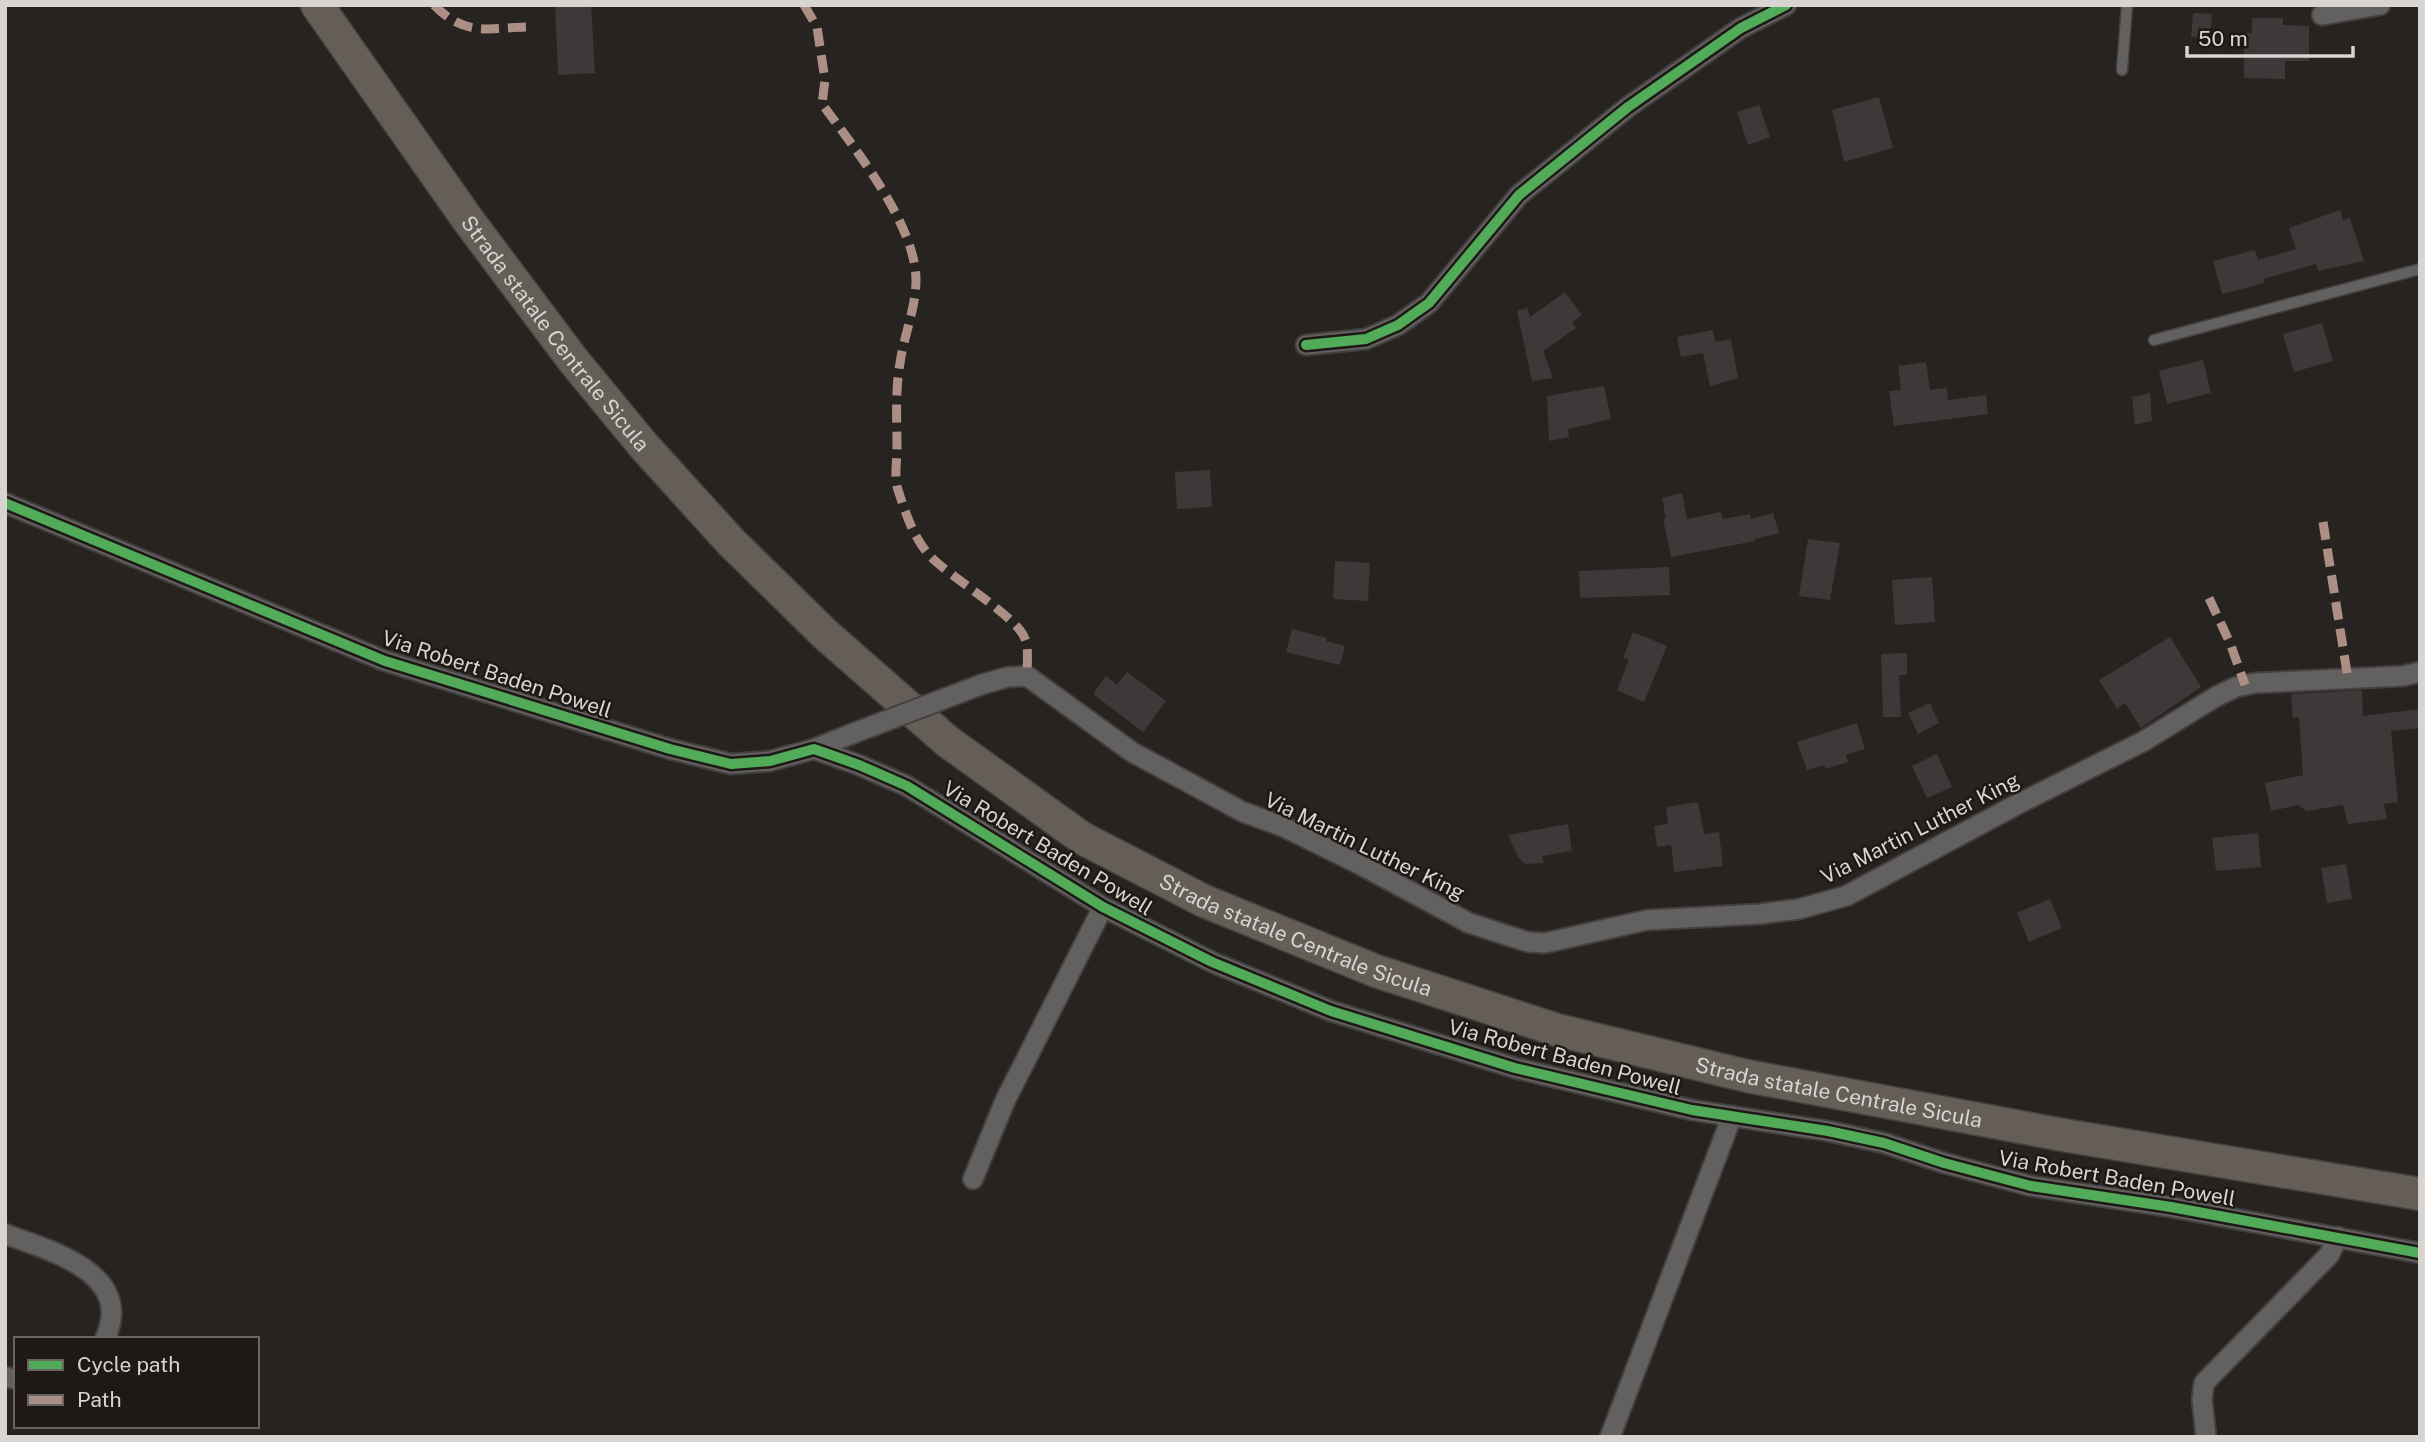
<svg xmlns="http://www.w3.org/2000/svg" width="2425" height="1442" font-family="'Public Sans',sans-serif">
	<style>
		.building { fill: #3c3938 }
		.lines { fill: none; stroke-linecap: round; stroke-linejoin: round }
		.lane-casing { stroke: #43403f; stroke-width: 13 }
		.street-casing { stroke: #43403f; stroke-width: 23 }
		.primary-casing { stroke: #43403f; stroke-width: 35 }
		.lane { stroke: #636160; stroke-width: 10 }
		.street { stroke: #636160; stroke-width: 19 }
		.primary { stroke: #655e57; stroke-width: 32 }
		.street-bridge-casing { stroke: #43403f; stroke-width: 23; stroke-linecap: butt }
		.street-bridge { stroke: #636160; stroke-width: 19 }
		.quiet { stroke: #ac8f84; stroke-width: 9; stroke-dasharray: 18 9; stroke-linecap: butt }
		.cycleway-casing { stroke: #1e1916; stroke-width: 15 }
		.cycleway { stroke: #51ab58; stroke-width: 10 }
		.labels { text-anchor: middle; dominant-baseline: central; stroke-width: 5; stroke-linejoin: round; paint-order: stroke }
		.street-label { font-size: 21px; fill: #d8d4d2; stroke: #1e1916 }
	</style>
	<rect width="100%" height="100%" fill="#262321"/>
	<g class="building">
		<polygon points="555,5 591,5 595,73 558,75"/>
		<polygon points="2193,13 2212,14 2210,39 2191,37"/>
		<polygon points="2252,18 2283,18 2283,25 2309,26 2309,61 2285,61 2285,79 2244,78 2244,33 2252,33"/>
		<polygon points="1879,97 1893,148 1844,162 1832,110"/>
		<polygon points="1759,105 1770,137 1748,145 1737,112"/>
		<polygon points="2340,210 2343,220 2350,218 2364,261 2318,271 2316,264 2263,279 2264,283 2222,294 2213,261 2255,250 2258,260 2296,249 2289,228"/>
		<polygon points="1565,292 1582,315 1572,322 1576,328 1543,351 1553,378 1532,381 1517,311 1527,308 1530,317"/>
		<polygon points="2322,323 2333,361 2294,372 2283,334"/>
		<polygon points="1713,330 1715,342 1731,339 1738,378 1710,386 1703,353 1681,357 1677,337"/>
		<polygon points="2203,360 2211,393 2167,404 2159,371"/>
		<polygon points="1926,362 1930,390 1947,388 1948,400 1986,395 1988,414 1894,426 1889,391 1901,390 1898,366"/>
		<polygon points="1604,386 1611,419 1568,429 1569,437 1549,441 1547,396"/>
		<polygon points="2150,393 2152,421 2135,425 2132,397"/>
		<polygon points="1210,470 1212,507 1177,509 1175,472"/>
		<polygon points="1682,493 1687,519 1721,512 1723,519 1750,514 1751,519 1773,513 1779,533 1755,539 1755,541 1671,557 1663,519 1666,518 1662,498"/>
		<polygon points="1808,539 1840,543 1830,600 1799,596"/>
		<polygon points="1335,561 1370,563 1368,601 1333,599"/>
		<polygon points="1669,567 1670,595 1580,598 1579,571"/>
		<polygon points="1932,577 1935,622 1895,625 1892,580"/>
		<polygon points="1292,629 1327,638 1326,641 1345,646 1340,665 1286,652"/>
		<polygon points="1633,632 1667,646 1644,702 1617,690 1629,660 1623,658"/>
		<polygon points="2170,637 2201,687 2141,728 2125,703 2117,709 2099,680"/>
		<polygon points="1907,653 1907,675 1899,675 1901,717 1883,717 1881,654"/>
		<polygon points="1127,672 1166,701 1143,732 1093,694 1106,676 1117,685"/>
		<polygon points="2362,690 2363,716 2420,709 2420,728 2391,731 2398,802 2384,804 2387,819 2348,824 2343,805 2307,811 2298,805 2271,811 2265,783 2303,775 2299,717 2293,718 2291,694"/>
		<polygon points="1930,703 1939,723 1918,734 1908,713"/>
		<polygon points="1857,723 1865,749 1846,755 1848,762 1825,769 1824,765 1807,770 1797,742"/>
		<polygon points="1937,754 1952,787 1927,798 1912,766"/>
		<polygon points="1698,802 1704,834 1719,832 1723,866 1674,872 1671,845 1657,847 1654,826 1668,824 1666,807"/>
		<polygon points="1568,824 1572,851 1542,856 1544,863 1525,864 1518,857 1508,835"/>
		<polygon points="2258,833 2261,867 2216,871 2212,838"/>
		<polygon points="2346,864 2352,899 2327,903 2321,868"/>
		<polygon points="2050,899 2062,928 2029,942 2017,913"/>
	</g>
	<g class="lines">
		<defs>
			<g id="lane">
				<polyline points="2122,70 2127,5"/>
				<polyline points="2154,340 2420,269"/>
			</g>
			<g id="street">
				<polyline points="2322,15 2380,5"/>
				<polyline points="1306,345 1366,339 1398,325 1429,303 1519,195 1628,107 1741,28 1786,5"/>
				<polyline points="5,503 385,661 411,669 670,749 731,764 770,761 814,749 859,765 907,786 1103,907 1212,962 1331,1011 1515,1068 1692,1110 1828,1131 1884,1143 1944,1163 2031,1186 2171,1207 2420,1253"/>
				<polyline points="983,684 1008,677 1027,676 1132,752 1243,812 1284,827 1361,865 1469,923 1528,942 1545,943 1647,920 1760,914 1799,909 1846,896 2018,804 2144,741 2217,696 2236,687 2255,683 2403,676 2420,672"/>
				<polyline points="814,749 854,733"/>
				<polyline points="973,1179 1005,1101 1103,907"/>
				<path d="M5,1234C51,1251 135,1273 105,1339"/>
				<polyline points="5,1377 16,1379"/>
				<polyline points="1610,1437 1732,1116"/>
				<polyline points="2206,1437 2202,1399 2204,1383 2329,1255 2338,1237"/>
			</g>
			<g id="primary">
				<path id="s1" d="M317,5L468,220L573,360L643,445L731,542L825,634L947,741L1082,838L1204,901L1376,971L1557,1030L1747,1076L2063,1135L2420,1194"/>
			</g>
		</defs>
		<use href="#lane" class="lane-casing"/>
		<use href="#street" class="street-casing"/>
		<use href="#primary" class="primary-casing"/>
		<use href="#lane" class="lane"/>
		<use href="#street" class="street"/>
		<use href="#primary" class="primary"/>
		<defs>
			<polyline id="street-bridge" points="854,733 983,684"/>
		</defs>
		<use href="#street-bridge" class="street-bridge-casing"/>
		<use href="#street-bridge" class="street-bridge"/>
		<g class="quiet">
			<path d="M434,5C465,37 488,28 528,27"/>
			<path d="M804,5L817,27L825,80L822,104C854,147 916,225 916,280C916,308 904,335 900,363C895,391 897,420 897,448C897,461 894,477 898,490C906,514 913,537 930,556C950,577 1019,618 1025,639C1029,649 1027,664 1027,676"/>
			<polyline points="2323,522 2348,679"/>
			<polyline points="2209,598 2230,643 2245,685"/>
		</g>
		<defs>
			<g id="cycleway">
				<polyline points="1306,345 1366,339 1398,325 1429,303 1519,195 1628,107 1741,28 1786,5"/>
				<polyline points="5,503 385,661 411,669 670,749 731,764 770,761 814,749 859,765 907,786 1103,907 1212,962 1331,1011 1515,1068 1692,1110 1828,1131 1884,1143 1944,1163 2031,1186 2171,1207 2420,1253"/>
			</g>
		</defs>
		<use href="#cycleway" class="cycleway-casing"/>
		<use href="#cycleway" class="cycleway"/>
	</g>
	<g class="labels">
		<g class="street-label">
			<text stroke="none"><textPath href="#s1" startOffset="406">Strada statale Centrale Sicula</textPath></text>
			<text transform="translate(497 674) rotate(18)">Via Robert Baden Powell</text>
			<text transform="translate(1920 828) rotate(-27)">Via Martin Luther King</text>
			<text transform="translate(1365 846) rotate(26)">Via Martin Luther King</text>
			<text transform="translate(1048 848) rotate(31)">Via Robert Baden Powell</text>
			<text stroke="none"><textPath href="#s1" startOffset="1374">Strada statale Centrale Sicula</textPath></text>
			<text transform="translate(1565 1057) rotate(15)">Via Robert Baden Powell</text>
			<text stroke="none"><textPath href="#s1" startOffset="1941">Strada statale Centrale Sicula</textPath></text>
			<text transform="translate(2117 1178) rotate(10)">Via Robert Baden Powell</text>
		</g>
	</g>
	<rect width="2425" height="1442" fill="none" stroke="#d8d4d2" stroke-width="14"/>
	<rect x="14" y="1337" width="245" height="91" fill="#1e1916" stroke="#686461" stroke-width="2"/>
	<rect x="28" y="1360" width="35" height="10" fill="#51ab58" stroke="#686461" stroke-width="2"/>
	<text x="77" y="1372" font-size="21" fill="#d8d4d2">Cycle path</text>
	<rect x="28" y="1395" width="35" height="10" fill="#ac8f84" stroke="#686461" stroke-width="2"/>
	<text x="77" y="1407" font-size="21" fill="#d8d4d2">Path</text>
	<path d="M2187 46v10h166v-10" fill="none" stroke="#d8d4d2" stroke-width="3.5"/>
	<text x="2198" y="46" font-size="21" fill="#d8d4d2" stroke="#1e1916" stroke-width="5" paint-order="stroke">50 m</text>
</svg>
